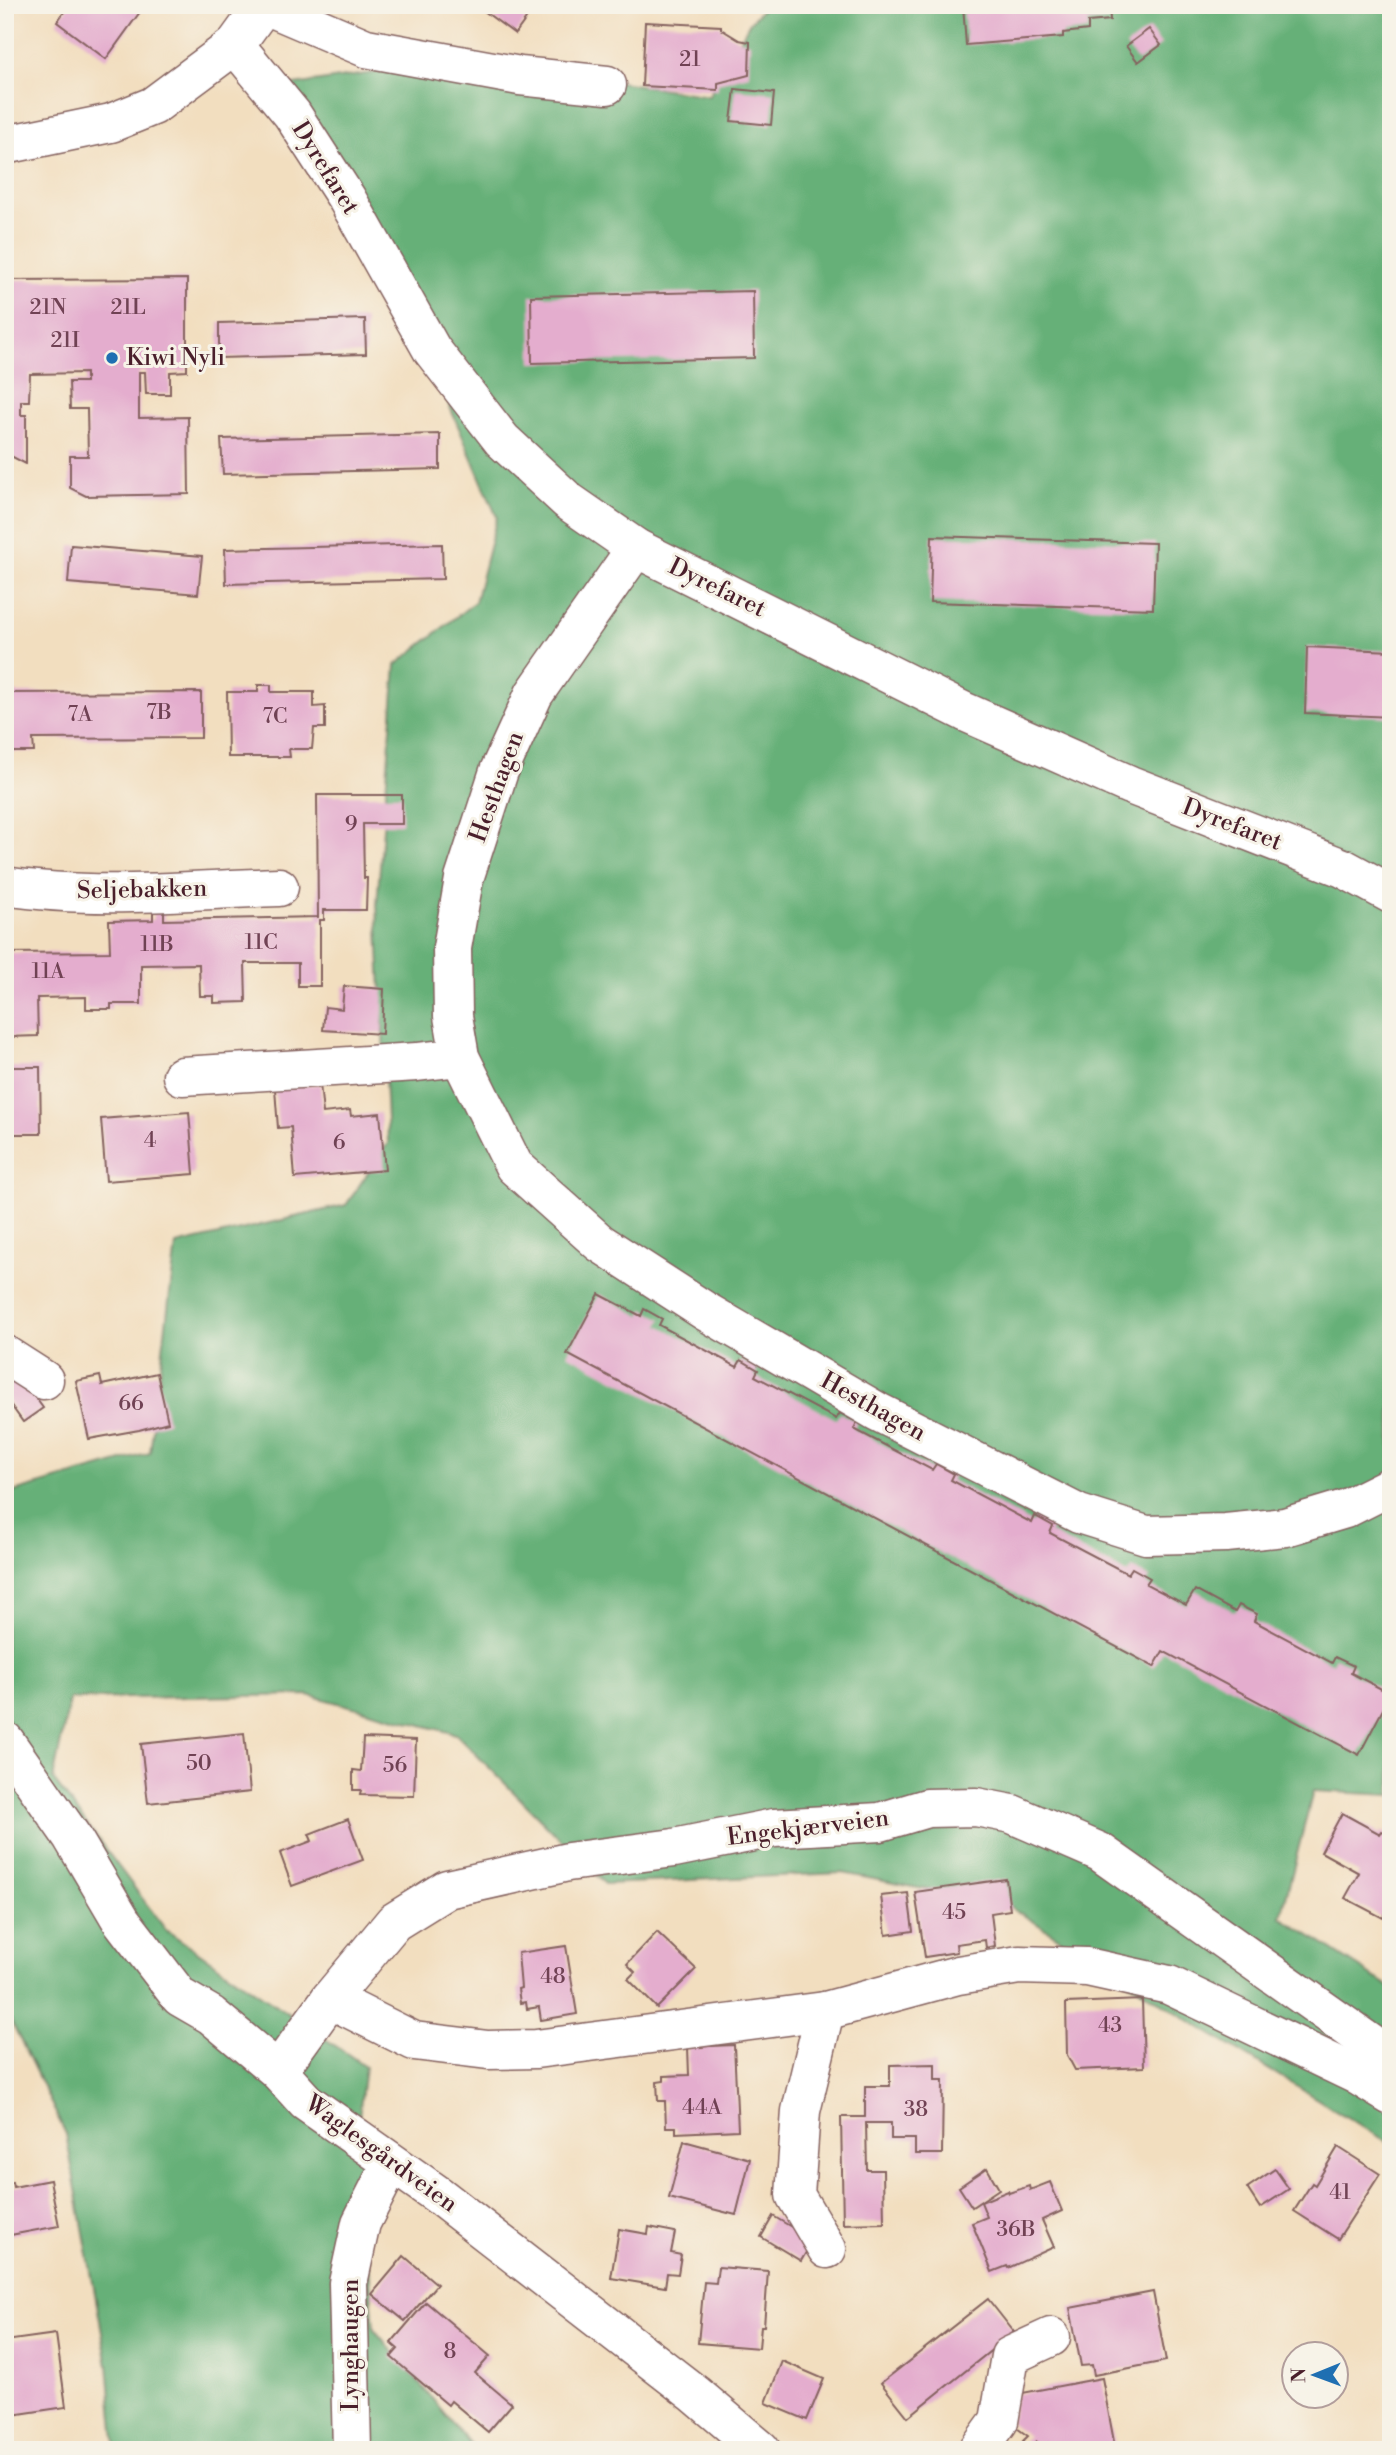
<svg xmlns="http://www.w3.org/2000/svg" width="1396" height="2455" font-family="'Libre Bodoni',serif">
	<style>
		.forest { fill: #66b078; stroke: #586852; stroke-width: 2 }
		.building { fill: #e4adce }
		.lines { fill: none; stroke-linecap: round; stroke-linejoin: round }
		.minor-casing { stroke: #85625f; stroke-width: 41 }
		.tertiary-casing { stroke: #85625f; stroke-width: 41 }
		.secondary-casing { stroke: #85625f; stroke-width: 41 }
		.minor { stroke: #fff; stroke-width: 38 }
		.tertiary { stroke: #fff; stroke-width: 38 }
		.secondary { stroke: #fff; stroke-width: 38 }
		.poi-dot { fill: #1f6fb2; stroke: #f7f3e8; stroke-width: 2.5 }
		.labels { text-anchor: middle; dominant-baseline: central; stroke-width: 6; stroke-linejoin: round; paint-order: stroke }
		.number-label { font-size: 21px; fill: #704254 }
		.street-label { font-size: 24px; fill: #4a1f2b; stroke: #f7f3e8 }
		.poi-label { font-size: 24px; fill: #4a1f2b; stroke: #f7f3e8; text-anchor: start }
	</style>
	<rect width="100%" height="100%" fill="#f7f3e8"/>
	<filter id="ink" filterUnits="userSpaceOnUse"><feTurbulence type="fractalNoise" baseFrequency=".0143" numOctaves="2"/><feDisplacementMap in="SourceGraphic" scale="14" xChannelSelector="R" yChannelSelector="G"/><feConvolveMatrix kernelMatrix="1 2 1 2 8 2 1 2 1" color-interpolation-filters="sRGB"/></filter>
	<filter id="wash" filterUnits="userSpaceOnUse"><feTurbulence type="fractalNoise" baseFrequency=".00686" numOctaves="4" result="noise"/><feDisplacementMap in="SourceGraphic" scale="28" xChannelSelector="R" yChannelSelector="G"/><feGaussianBlur stdDeviation="1.57" result="paint"/><feColorMatrix in="noise" values="0 0 0 0 0 0 0 0 0 0 0 0 0 0 0 0 0 1.4 0 .05"/><feComposite in="paint" operator="in"/></filter>
	<g filter="url(#wash)">
		<rect width="100%" height="100%" fill="#f2debf"/>
		<polygon class="forest" points="766,5 1391,5 1391,1795 1313,1791 1281,1917 1391,1988 1391,2144 1214,2036 1009,1906 843,1873 605,1884 456,1734 308,1695 70,1699 53,1779 166,1930 365,2066 358,2126 374,2329 475,2450 116,2450 108,2365 66,2134 5,2008 5,1492 10,1493 150,1453 176,1245 346,1205 388,1143 377,904 396,665 475,602 497,517 401,292 281,87 469,58 709,96 750,22"/>
		<g id="blocks">
			<g class="building">
				<polygon points="69,5 145,5 106,59 57,22"/>
				<polygon points="476,5 536,5 515,34"/>
				<polygon points="963,5 1109,5 1110,20 1088,22 1088,30 1063,33 1063,37 966,45"/>
				<polygon points="645,22 721,26 721,29 739,40 750,42 749,75 718,83 718,90 642,86"/>
				<polygon points="1149,29 1161,45 1138,62 1126,46"/>
				<polygon points="735,89 774,93 771,125 731,121"/>
				<polygon points="187,279 187,371 170,372 170,394 146,394 145,372 139,372 139,418 188,417 189,494 86,496 70,488 70,456 88,456 87,409 70,409 69,382 86,382 86,373 30,374 29,401 21,401 21,415 26,415 26,464 5,453 5,280"/>
				<polygon points="753,291 754,358 532,363 531,296"/>
				<polygon points="365,319 366,354 219,358 219,323"/>
				<polygon points="440,434 440,469 223,474 221,439"/>
				<polygon points="932,536 1155,543 1153,609 930,602"/>
				<polygon points="442,544 443,579 226,584 225,549"/>
				<polygon points="71,545 202,556 198,594 68,583"/>
				<polygon points="1307,647 1391,651 1391,717 1305,713"/>
				<polygon points="258,685 271,685 271,692 314,692 314,707 325,706 325,728 314,728 312,749 289,749 290,757 228,757 227,692 258,692"/>
				<polygon points="201,692 201,738 33,739 34,752 5,752 5,693"/>
				<polygon points="317,795 402,795 402,824 363,824 364,878 367,878 366,910 324,910 324,920 320,920 320,986 298,986 298,963 245,963 246,1002 214,1003 214,996 200,996 199,964 141,965 141,1004 111,1004 111,1009 86,1009 86,997 37,998 38,1036 7,1037 6,953 110,952 109,921 153,920 153,909 164,909 164,920 318,917"/>
				<polygon points="344,986 384,989 382,1034 323,1030 325,1007 342,1009"/>
				<polygon points="5,1067 40,1067 41,1134 5,1134"/>
				<polygon points="320,1084 323,1113 350,1110 351,1116 380,1113 385,1170 295,1178 291,1127 278,1128 275,1089"/>
				<polygon points="189,1112 194,1174 106,1181 101,1119"/>
				<polygon points="599,1294 641,1316 644,1309 662,1319 659,1325 737,1367 741,1360 758,1370 755,1376 836,1419 840,1413 857,1422 854,1429 932,1470 936,1464 954,1474 951,1480 1032,1523 1035,1516 1053,1526 1050,1533 1128,1574 1132,1568 1150,1578 1146,1584 1186,1605 1195,1590 1235,1612 1239,1605 1257,1614 1254,1621 1332,1663 1335,1657 1354,1666 1351,1673 1391,1694 1359,1755 1163,1651 1154,1667 567,1354"/>
				<polygon points="157,1373 168,1422 139,1430 89,1439 76,1381 100,1376 102,1385"/>
				<polygon points="19,1375 43,1408 23,1422 5,1397 5,1385"/>
				<polygon points="244,1733 250,1792 148,1803 141,1744"/>
				<polygon points="363,1738 416,1740 414,1796 360,1795 361,1790 353,1790 353,1770 361,1771"/>
				<polygon points="1342,1813 1380,1834 1382,1831 1391,1836 1391,1904 1383,1918 1345,1898 1359,1873 1321,1852"/>
				<polygon points="348,1819 363,1860 292,1886 280,1853 312,1841 309,1834"/>
				<polygon points="1006,1879 1010,1910 991,1913 995,1946 986,1948 985,1940 956,1944 957,1952 925,1957 915,1892"/>
				<polygon points="908,1893 913,1931 886,1935 881,1896"/>
				<polygon points="657,1932 696,1969 657,2008 628,1979 635,1972 627,1964"/>
				<polygon points="566,1946 577,2014 541,2020 539,2007 527,2009 526,2002 520,2003 518,1989 521,1988 518,1953"/>
				<polygon points="1142,2000 1144,2067 1075,2070 1067,2055 1066,2003"/>
				<polygon points="734,2045 738,2130 676,2133 676,2127 666,2127 665,2101 658,2101 657,2082 664,2081 664,2076 689,2075 688,2047"/>
				<polygon points="935,2064 935,2080 943,2080 942,2154 915,2154 915,2139 891,2139 891,2123 866,2123 867,2170 883,2170 884,2223 843,2224 841,2117 865,2117 865,2086 890,2086 890,2065"/>
				<polygon points="684,2141 750,2159 736,2215 669,2198"/>
				<polygon points="1338,2147 1380,2174 1338,2239 1294,2211 1312,2183 1315,2185"/>
				<polygon points="987,2168 999,2189 972,2207 959,2187"/>
				<polygon points="1275,2169 1289,2189 1260,2208 1247,2188"/>
				<polygon points="50,2180 59,2226 5,2236 5,2184 12,2182 13,2187"/>
				<polygon points="1050,2182 1062,2211 1042,2220 1054,2247 1008,2268 1007,2266 992,2272 972,2223 987,2217 981,2202 1008,2191 1009,2193 1029,2186 1030,2190"/>
				<polygon points="773,2216 813,2240 801,2261 761,2237"/>
				<polygon points="649,2227 675,2232 671,2253 681,2255 678,2274 667,2273 665,2287 611,2278 619,2229 648,2234"/>
				<polygon points="404,2256 437,2284 405,2321 372,2294"/>
				<polygon points="718,2267 768,2271 764,2326 761,2326 759,2348 698,2343 704,2282 716,2283"/>
				<polygon points="1153,2292 1166,2361 1094,2375 1092,2365 1081,2366 1070,2308"/>
				<polygon points="988,2299 1014,2332 908,2417 881,2383"/>
				<polygon points="426,2302 490,2356 475,2373 512,2404 488,2432 451,2401 448,2405 391,2357 398,2349 391,2343"/>
				<polygon points="56,2334 66,2407 5,2416 5,2341"/>
				<polygon points="782,2361 824,2379 807,2420 766,2403"/>
				<polygon points="1102,2378 1115,2447 1102,2450 1040,2450 1039,2444 1036,2441 1031,2447 1023,2441 1028,2436 1010,2423 1017,2394"/>
			</g>
		</g>
	</g>
	<g filter="url(#ink)">
		<use href="#blocks" fill-opacity="0" stroke="#85625f" stroke-width="2"/>
		<g class="lines">
			<defs>
				<g id="minor">
					<polyline points="265,5 366,48 520,76 607,85"/>
					<polyline points="235,45 292,114 347,199 432,350 502,440 568,501 636,548 965,712 1130,785 1343,868 1391,894"/>
					<polyline points="636,548 534,694 499,771 464,879 452,948 453,1016 460,1057 514,1166 600,1243 705,1311 878,1412 1079,1514 1146,1535 1226,1533 1285,1527 1345,1509 1391,1486"/>
					<path d="M5,886C95,900 189,890 279,887"/>
					<polyline points="182,1076 417,1062 460,1057"/>
					<polyline points="5,1355 44,1380"/>
					<polyline points="330,1999 414,2041 488,2050 536,2049 825,2011 958,1975 1019,1965 1087,1967 1169,1985 1355,2074 1391,2096"/>
					<polyline points="825,2011 801,2111 795,2195 827,2249"/>
					<polyline points="352,2450 348,2283 361,2223 391,2164"/>
					<polyline points="978,2450 999,2421 1010,2356 1051,2337"/>
				</g>
				<polyline id="tertiary" points="278,2071 330,1999 394,1922 447,1889 568,1862 674,1848 774,1828 880,1822 927,1808 976,1807 1012,1814 1100,1852 1391,2058"/>
				<g id="secondary">
					<polyline points="5,145 111,123 153,106 235,45 264,5"/>
					<polyline points="5,1741 72,1837 121,1920 180,1997 211,2015 278,2071 306,2102 438,2195 695,2394 761,2450"/>
				</g>
			</defs>
			<use href="#minor" class="minor-casing"/>
			<use href="#tertiary" class="tertiary-casing"/>
			<use href="#secondary" class="secondary-casing"/>
			<use href="#minor" class="minor"/>
			<use href="#tertiary" class="tertiary"/>
			<use href="#secondary" class="secondary"/>
		</g>
	</g>
	<circle class="poi-dot" cx="112" cy="358" r="7"/>
	<g class="labels">
		<g class="number-label">
			<text x="690" y="60">21</text>
			<text x="48" y="308">21N</text>
			<text x="128" y="308">21L</text>
			<text x="65" y="341">21I</text>
			<text x="159" y="713">7B</text>
			<text x="80" y="715">7A</text>
			<text x="275" y="717">7C</text>
			<text x="351" y="825">9</text>
			<text x="261" y="943">11C</text>
			<text x="157" y="945">11B</text>
			<text x="48" y="972">11A</text>
			<text x="150" y="1141">4</text>
			<text x="339" y="1143">6</text>
			<text x="131" y="1404">66</text>
			<text x="199" y="1764">50</text>
			<text x="395" y="1766">56</text>
			<text x="954" y="1913">45</text>
			<text x="553" y="1977">48</text>
			<text x="1110" y="2026">43</text>
			<text x="702" y="2108">44A</text>
			<text x="916" y="2110">38</text>
			<text x="1340" y="2193">41</text>
			<text x="1016" y="2230">36B</text>
			<text x="450" y="2352">8</text>
		</g>
		<g class="street-label">
			<text transform="translate(325 168) rotate(58)">Dyrefaret</text>
			<text transform="translate(717 588) rotate(26)">Dyrefaret</text>
			<text transform="translate(497 787) rotate(-70)">Hesthagen</text>
			<text transform="translate(1232 825) rotate(21)">Dyrefaret</text>
			<text transform="translate(142 890) rotate(-1)">Seljebakken</text>
			<text transform="translate(873 1407) rotate(29)">Hesthagen</text>
			<text transform="translate(808 1828) rotate(-7)">Engekjærveien</text>
			<text transform="translate(381 2154) rotate(36)">Waglesgårdveien</text>
			<text transform="translate(351 2345) rotate(-90)">Lynghaugen</text>
		</g>
		<g class="poi-label">
			<text x="126" y="358">Kiwi Nyli</text>
		</g>
	</g>
	<rect width="1396" height="2455" fill="none" stroke="#f7f3e8" stroke-width="28"/>
	<g transform="translate(1315 2375) rotate(269)"><circle r="33" fill="#f7f3e8" stroke="#b29e9c" stroke-width="2"/>
	<path d="M0-5L12 26L0 18L-12 26Z" fill="#1f6fb2"/>
	<text y="-10" font-size="19" font-weight="bold" text-anchor="middle" fill="#4a1f2b">N</text>
	</g>
</svg>
